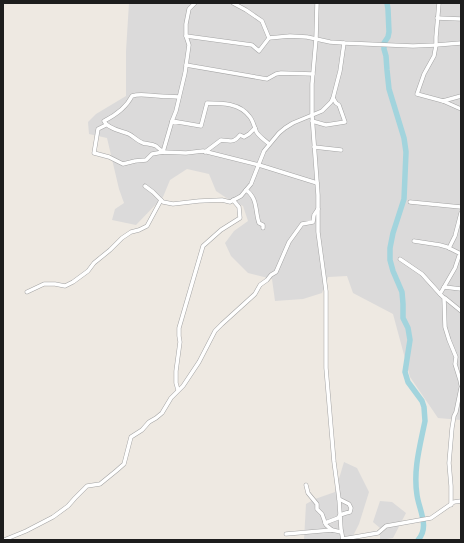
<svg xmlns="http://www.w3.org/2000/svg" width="464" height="543" font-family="Karla,sans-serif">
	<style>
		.residential { fill: #dbdada }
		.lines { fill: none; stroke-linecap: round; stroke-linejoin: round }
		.river { stroke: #a2d4dd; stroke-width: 5.5 }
		.minor-casing { stroke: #a4a4a4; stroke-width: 4.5 }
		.minor { stroke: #fff; stroke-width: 3.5 }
	</style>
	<rect width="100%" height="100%" fill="#eee9e2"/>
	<g class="residential">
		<polygon points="129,3 461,3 461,420 438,418 410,377 393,314 353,293 347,276 328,277 322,293 303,299 275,301 272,279 248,273 231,256 225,243 234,231 248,221 243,206 228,199 216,191 209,174 187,169 170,180 163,197 136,225 112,220 115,209 124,203 119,189 107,138 89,134 88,122 96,114 126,96 126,51"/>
		<polygon points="344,462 357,468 369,492 359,524 351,540 304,540 306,504 315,499 335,492"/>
		<polygon points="380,501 392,502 406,513 393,538 380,540 380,528 373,522"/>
	</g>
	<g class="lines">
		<path class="river" d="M387,3L388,9L389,32L388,37L384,43V49L386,56L387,70L389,89L404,138L406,152L404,199L393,233L390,248V260L393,271L402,292L403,304V318L408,328L410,340L405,372L408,382L422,401L424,407L425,421C420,446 413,470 417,495C419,510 430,527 418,540"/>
		<defs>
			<g id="minor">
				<polyline points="233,3 246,10 262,21 269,38"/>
				<polyline points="317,3 316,39 312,84 312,115 318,195 318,232 326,291 326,368 334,462 339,499 341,529 343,540"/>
				<polyline points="439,3 436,37 436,45 434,56 424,74 417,94 443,101 461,109"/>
				<polyline points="437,18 461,19"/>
				<polyline points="186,36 252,45 259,51 269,38 290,36 307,37 330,42 344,43 413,46 436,45 461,43"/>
				<polyline points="186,65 267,79 276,74 281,73 313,74"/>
				<path d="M179,97C172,96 166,97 159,96C150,96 141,93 132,96C126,108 116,115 104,121C108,129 122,131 129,134C134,137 138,141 143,143C147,144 152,144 156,146C158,148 161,150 163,152L172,121L201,126L207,103C222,103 240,103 250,117C253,121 254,126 256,131C258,136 265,140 269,144"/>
				<polyline points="443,101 461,96"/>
				<polyline points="172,121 176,111 185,73 189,45 186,36 186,24 189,9 195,3"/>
				<polyline points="312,121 326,125 345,122 339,105 336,103 333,98"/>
				<polyline points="106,125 98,129 94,153 109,157 123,164 135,161 146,160 152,154 163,152 186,153 203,151 259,165 317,183"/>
				<polyline points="314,147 341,150"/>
				<path d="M205,152L221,140C231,141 234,143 240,135L244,137L249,134L255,128"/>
				<polyline points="145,186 153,192 163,202 173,204 199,201 222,200 230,202 241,196 251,184 264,151 279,133 285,128 293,123 322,111 331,102 333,98 340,71 344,43"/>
				<path d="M246,190C258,198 255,212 259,223L263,225V228"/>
				<polyline points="410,202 461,207"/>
				<polyline points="414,241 440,245 447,247 461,254"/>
				<polyline points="449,248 455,236 461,213"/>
				<polyline points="461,256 459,256 455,268 440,294 444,298 445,327 449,340 456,357 455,364 460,380 461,385"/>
				<polyline points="400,259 422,274 440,294"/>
				<polyline points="444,287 461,289"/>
				<polyline points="27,292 44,284 55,284 65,286 73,282 88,271 94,263 110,250 122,238 131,232 139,230 147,226 161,200"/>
				<polyline points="445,298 461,311"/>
				<polyline points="178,390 176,383 176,371 180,342 179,336 179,328 203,246 221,230 240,218 239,207 233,200"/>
				<polyline points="306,485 308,493 317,504 317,509 322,514 326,525 332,530"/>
				<polyline points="451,505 451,486 449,463 452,428 454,416 456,412 461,388"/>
				<polyline points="325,523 338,518 340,515 346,513 350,512 351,508 349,504 339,499"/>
				<polyline points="286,534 332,530 341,532"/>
				<polyline points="343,539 378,533 386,526 431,518 454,502 461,501"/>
				<polyline points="4,540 26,531 53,517 68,506 75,498 87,486 100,484 116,471 124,464 131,437 142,430 149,422 156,418 162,413 171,398 183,386 199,362 215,331 222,324 255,294 260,285 267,280 271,275 276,272 289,242 302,224 313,222 314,215 318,209"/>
			</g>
		</defs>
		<use href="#minor" class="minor-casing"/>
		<use href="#minor" class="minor"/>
	</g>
	<rect width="464" height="543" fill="none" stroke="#1d1d1d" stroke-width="8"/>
</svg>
